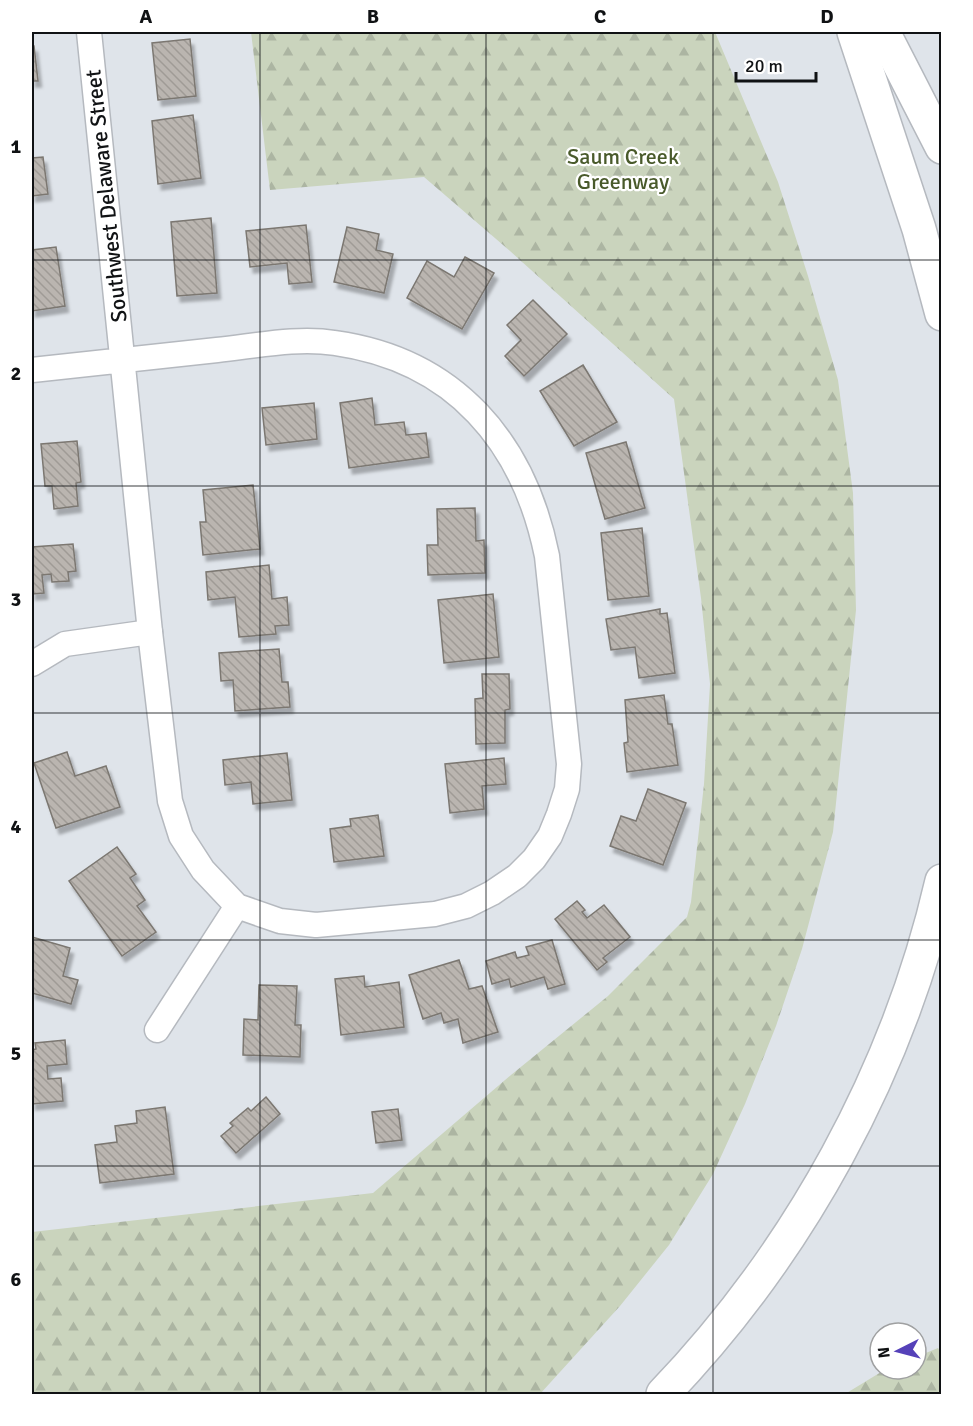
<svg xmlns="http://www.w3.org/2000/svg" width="973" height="1426" font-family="Signika,sans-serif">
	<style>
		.forest { fill: url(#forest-firs) }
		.building { fill: url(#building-back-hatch); stroke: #7b7771; stroke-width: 1.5; filter: url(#shadow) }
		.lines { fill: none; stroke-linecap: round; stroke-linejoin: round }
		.street-casing { stroke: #b5b9bf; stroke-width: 27 }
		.highway-casing { stroke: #b5b9bf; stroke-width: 36 }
		.street { stroke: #fff; stroke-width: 24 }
		.highway { stroke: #fff; stroke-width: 33 }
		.grid { fill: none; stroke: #101214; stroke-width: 1.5; stroke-opacity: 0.55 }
		.labels { text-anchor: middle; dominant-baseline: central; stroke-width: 4.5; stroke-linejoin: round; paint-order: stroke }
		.park-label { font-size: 22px; fill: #495a2b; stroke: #fff }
		.street-label { font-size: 22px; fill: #101214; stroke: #fff }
		.neatline { fill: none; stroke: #101214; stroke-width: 2 }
		.grid-label { font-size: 20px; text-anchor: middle; font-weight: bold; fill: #101214 }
	</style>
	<defs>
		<pattern id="forest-firs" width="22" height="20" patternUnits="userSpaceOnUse" patternTransform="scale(1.5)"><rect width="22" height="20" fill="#cad4bd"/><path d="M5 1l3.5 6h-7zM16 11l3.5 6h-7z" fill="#acb5a2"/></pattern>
		<pattern id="building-back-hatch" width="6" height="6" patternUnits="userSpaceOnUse" patternTransform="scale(1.5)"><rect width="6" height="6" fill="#bab5b0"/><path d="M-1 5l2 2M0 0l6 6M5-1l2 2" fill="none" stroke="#9f9b96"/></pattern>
		<filter id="shadow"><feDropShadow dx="3.5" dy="6" stdDeviation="1.5" flood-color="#0004"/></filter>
	</defs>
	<rect width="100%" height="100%" fill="#dfe4ea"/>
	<g class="forest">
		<polygon points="251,32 715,32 778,182 808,276 838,380 853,493 856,610 833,832 802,949 776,1026 745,1104 713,1174 669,1245 620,1306 540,1394 32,1394 32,1232 373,1193 511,1075 608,996 687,917 691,902 704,784 710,684 701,598 674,399 510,251 424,177 270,190"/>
		<polygon points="938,1348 941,1352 941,1394 845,1394 886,1369 916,1369 916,1357"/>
	</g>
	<g class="building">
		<polygon points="190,39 196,96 158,100 152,43"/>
		<polygon points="32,46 34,46 38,81 32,81"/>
		<polygon points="193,115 201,178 158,184 152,121"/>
		<polygon points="43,157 48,194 32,196 32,158"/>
		<polygon points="211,218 217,293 177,296 171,222"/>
		<polygon points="306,225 312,282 289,284 287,263 250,267 246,231"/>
		<polygon points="347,227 379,234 376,250 393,254 384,293 334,282"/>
		<polygon points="56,247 65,306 32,311 32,250"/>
		<polygon points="465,257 494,273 462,329 407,298 427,261 454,277"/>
		<polygon points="533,300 567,334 524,376 505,356 521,340 507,325"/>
		<polygon points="583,365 617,422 574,446 540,391"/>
		<polygon points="372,398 375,425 404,422 406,435 426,433 429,457 349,468 340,403"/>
		<polygon points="314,403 317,439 266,445 262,408"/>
		<polygon points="77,441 81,482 76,483 78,506 54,509 52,486 45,486 41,444"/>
		<polygon points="626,442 645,508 605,519 586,453"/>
		<polygon points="253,485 260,549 203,555 200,522 206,522 203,490"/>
		<polygon points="475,508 476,541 484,540 485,573 428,575 427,545 438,545 437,509"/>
		<polygon points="642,528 649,596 608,600 601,533"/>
		<polygon points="73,544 76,571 68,572 69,581 52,582 51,574 42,575 44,593 32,594 32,547"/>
		<polygon points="269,565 272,599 287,597 289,625 275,626 276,634 239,637 235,597 208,600 206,572"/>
		<polygon points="493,594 499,657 444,663 438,600"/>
		<polygon points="660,609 660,614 667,613 675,673 639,678 635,647 611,650 606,619"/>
		<polygon points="279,649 282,682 288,682 290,707 235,711 233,680 221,681 219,653"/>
		<polygon points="482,674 509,674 510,709 505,710 505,743 476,744 475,699 483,698"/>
		<polygon points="664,695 668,724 672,724 678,765 627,772 624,743 628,742 625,700"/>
		<polygon points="67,752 75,776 106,766 120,807 56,828 34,763"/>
		<polygon points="287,753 292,800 253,804 251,782 225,785 223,760"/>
		<polygon points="504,758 506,784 482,786 484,809 450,813 445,764"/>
		<polygon points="648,789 686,803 663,865 610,846 621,816 636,821"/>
		<polygon points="378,815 384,856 334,862 330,829 351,826 350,819"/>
		<polygon points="117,847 136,874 130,878 145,900 137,906 156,932 122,956 69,881"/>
		<polygon points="577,901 585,910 582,912 587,918 604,905 630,937 603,958 607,962 597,970 555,919"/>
		<polygon points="32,937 70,948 63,976 78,980 71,1004 32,993"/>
		<polygon points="552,940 565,984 548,989 544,977 511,987 509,979 492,984 486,961 515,952 517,958 529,955 526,947"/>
		<polygon points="459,960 469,989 482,986 498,1032 463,1043 458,1019 444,1023 441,1013 423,1019 409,975"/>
		<polygon points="364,976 365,987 399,982 404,1027 341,1035 335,979"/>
		<polygon points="259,985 297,986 295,1025 301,1025 300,1057 243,1055 244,1019 258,1020"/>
		<polygon points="65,1040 67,1064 47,1066 48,1079 61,1078 63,1101 32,1104 32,1050 36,1049 35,1043"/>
		<polygon points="266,1097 280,1114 236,1153 221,1136 233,1126 230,1123 248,1108 251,1111"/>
		<polygon points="165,1107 174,1174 100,1183 95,1145 117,1142 115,1126 137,1123 136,1111"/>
		<polygon points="398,1109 402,1140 376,1143 372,1112"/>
	</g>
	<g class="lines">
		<defs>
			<g id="street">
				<path d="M32,370C93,363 155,357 217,350C256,346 297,337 335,343C455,360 524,442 547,556L569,764L567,789L559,814L550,836L534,859L517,876L492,893L466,906L435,914L316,925L280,921L237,906L203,870L181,836L170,801L150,632L89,32"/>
				<polyline points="32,664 65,644 150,632"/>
				<polyline points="157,1030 237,906"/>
			</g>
			<g id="highway">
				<polyline points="854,32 919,229 942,314"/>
				<polyline points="883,32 942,147"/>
				<path d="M663,1394C799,1252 898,1072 942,881"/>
			</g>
		</defs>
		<use href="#street" class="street-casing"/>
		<use href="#highway" class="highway-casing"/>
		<use href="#street" class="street"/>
		<use href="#highway" class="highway"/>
	</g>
	<path class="grid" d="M260,32V1394M486,32V1394M713,32V1394M32,260H942M32,486H942M32,713H942M32,940H942M32,1166H942"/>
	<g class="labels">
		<g class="park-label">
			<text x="623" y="156">Saum Creek<tspan x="623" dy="25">Greenway</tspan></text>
		</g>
		<g class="street-label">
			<text transform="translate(106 196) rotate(-96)">Southwest Delaware Street</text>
		</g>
	</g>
	<rect width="973" height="1426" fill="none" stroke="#ffffff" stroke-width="66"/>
	<g transform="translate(898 1351) rotate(264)"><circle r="28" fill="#ffffff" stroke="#9fa0a1" stroke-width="1.5"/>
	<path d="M0-4.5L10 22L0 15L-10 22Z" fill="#5541b9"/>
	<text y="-9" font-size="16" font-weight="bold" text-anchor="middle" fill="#101214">N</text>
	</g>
	<path d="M736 72v9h80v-9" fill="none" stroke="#101214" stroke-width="3"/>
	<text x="745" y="72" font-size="18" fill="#101214" stroke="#ffffff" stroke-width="4.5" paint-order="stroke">20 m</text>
	<rect x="33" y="33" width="907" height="1360" class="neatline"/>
	<g class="grid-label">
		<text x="146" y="23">A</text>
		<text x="373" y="23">B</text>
		<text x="600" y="23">C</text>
		<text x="827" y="23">D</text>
		<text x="16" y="153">1</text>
		<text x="16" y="380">2</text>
		<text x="16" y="606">3</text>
		<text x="16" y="833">4</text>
		<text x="16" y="1060">5</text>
		<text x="16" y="1286">6</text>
	</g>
</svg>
